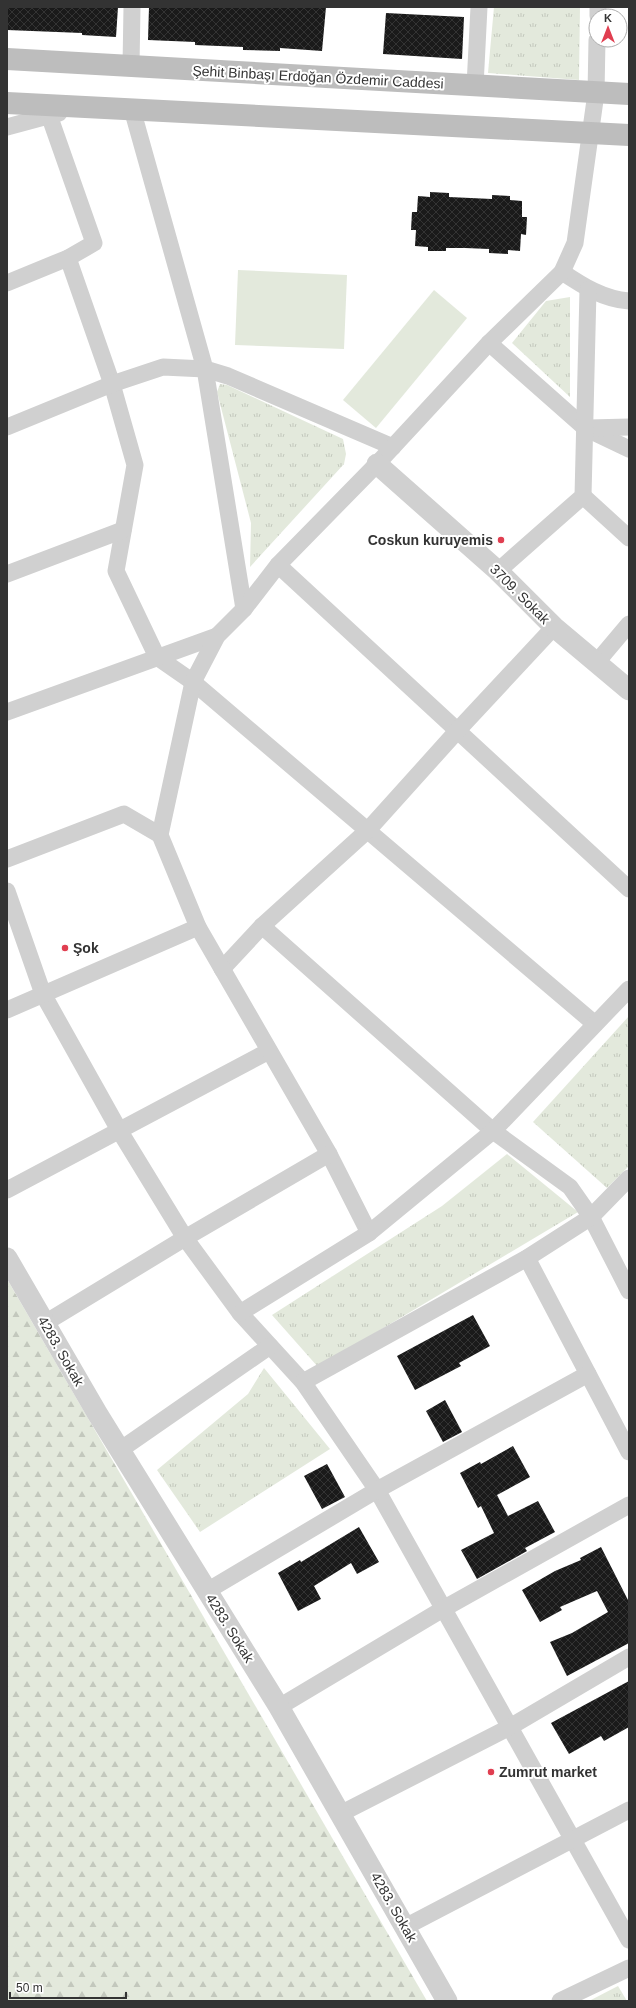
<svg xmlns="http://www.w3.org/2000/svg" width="636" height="2008" font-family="Arial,sans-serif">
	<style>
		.grass { fill: url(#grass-tufts) }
		.forest { fill: url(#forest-firs) }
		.pitch { fill: #e3e9dc }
		.building { fill: url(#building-cross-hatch) }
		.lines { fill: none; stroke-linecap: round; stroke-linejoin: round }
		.minor { stroke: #d0d0d0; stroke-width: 17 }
		.tertiary { stroke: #d0d0d0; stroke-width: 21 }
		.secondary { stroke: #bdbdbd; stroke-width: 22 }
		.poi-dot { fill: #e03e50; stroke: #fff; stroke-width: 1.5 }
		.labels { text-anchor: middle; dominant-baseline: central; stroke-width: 4; stroke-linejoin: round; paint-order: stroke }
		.street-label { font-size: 14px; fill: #333; stroke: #fff }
		.poi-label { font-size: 14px; font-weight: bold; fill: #333; stroke: #fff; text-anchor: start }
	</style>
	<defs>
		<pattern id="grass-tufts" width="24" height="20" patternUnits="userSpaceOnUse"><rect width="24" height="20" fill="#e3e9dc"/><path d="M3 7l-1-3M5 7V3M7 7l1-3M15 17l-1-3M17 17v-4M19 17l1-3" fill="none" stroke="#c3c8bd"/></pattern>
		<pattern id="forest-firs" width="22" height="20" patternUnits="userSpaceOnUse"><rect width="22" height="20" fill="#e3e9dc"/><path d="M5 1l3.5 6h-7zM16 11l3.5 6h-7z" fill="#c3c8bd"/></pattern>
		<pattern id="building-cross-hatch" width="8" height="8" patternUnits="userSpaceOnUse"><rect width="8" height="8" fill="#1a1a1a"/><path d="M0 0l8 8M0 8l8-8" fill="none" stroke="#333"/></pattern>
	</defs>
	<rect width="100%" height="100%" fill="#fff"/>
	<g class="grass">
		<polygon points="494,7 580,7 579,80 488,73"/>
		<polygon points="570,297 570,397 512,343 546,301"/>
		<polygon points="220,384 227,385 343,439 346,454 344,464 250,567 251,523 217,392"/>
		<polygon points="629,1016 629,1166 607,1188 533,1122"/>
		<polygon points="507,1154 578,1212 318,1367 272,1315 442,1206"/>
		<polygon points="264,1368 330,1449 200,1532 157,1470 248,1394"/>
		<polygon points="618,1986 627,2001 589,2001"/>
	</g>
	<polygon class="forest" points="7,1279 427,2001 7,2001"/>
	<g class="pitch">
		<polygon points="238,270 347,275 344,349 235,345"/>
		<polygon points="434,290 467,318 376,428 343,400"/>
	</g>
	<g class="building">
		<polygon points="7,7 118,7 116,37 82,35 82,33 7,30"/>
		<polygon points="149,7 326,7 322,51 280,48 280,51 243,50 243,47 195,45 195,42 148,40"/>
		<polygon points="386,13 464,17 462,59 383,54"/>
		<polygon points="430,192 449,193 449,197 492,199 492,195 510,196 510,200 522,201 522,217 527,217 526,235 521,234 520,251 508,250 508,254 489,253 489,249 465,248 446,248 446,251 428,251 428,247 415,246 416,230 411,230 412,212 417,212 418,196 430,197"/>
		<polygon points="473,1315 490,1346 459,1363 461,1366 415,1390 397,1356"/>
		<polygon points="445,1400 462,1432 443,1442 426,1411"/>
		<polygon points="513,1446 530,1477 497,1495 508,1516 538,1501 555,1532 525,1548 527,1551 477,1579 461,1550 494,1533 481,1506 478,1508 460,1473 480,1462 481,1464"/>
		<polygon points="327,1464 345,1497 322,1509 304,1476"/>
		<polygon points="359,1527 379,1562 357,1574 351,1563 314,1586 321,1599 298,1611 278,1573 300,1560 301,1562"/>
		<polygon points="601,1547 629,1602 629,1643 567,1676 550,1642 572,1633 608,1612 597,1591 560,1607 562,1610 540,1622 522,1590 555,1571 581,1560 580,1558"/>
		<polygon points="629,1681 629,1727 604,1741 601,1736 569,1754 551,1723"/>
	</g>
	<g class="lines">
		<g class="minor">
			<polyline points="598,16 598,7"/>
			<polyline points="131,66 132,7"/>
			<polyline points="475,86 479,7"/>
			<polyline points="132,109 205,369 228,376 393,447"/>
			<polyline points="7,127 59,113"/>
			<polyline points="68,258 112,384 135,465 116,571 157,657 193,682 595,1024"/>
			<path d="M562,272C583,286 603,299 629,301"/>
			<polyline points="7,283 68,258 94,243 49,115"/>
			<polyline points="489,343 585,428 629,449"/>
			<polyline points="7,427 112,384 163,367 205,369 244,609"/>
			<polyline points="589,428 629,427"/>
			<polyline points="583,496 629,538"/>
			<polyline points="278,565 629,889"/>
			<polyline points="498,571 583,496 588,290"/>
			<polyline points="7,574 123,530"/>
			<polyline points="597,662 629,624"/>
			<polyline points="7,712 217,636"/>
			<polyline points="7,859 124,814 160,835"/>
			<polyline points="7,891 43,994 119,1130 185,1238 240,1313 303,1382 377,1490 629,1940"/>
			<polyline points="262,926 493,1131 570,1187 591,1217 629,1291"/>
			<polyline points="222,969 262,926 368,830 458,730 554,627"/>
			<polyline points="7,1010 198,927"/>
			<polyline points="7,1190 269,1051"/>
			<polyline points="369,1233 329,1154 198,927 160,835 193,682 217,636 244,609 278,565 377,464 489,343 562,272 575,243 596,93 597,40"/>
			<polyline points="527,1258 629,1452"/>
			<polyline points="240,1313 369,1233 493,1131 629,989"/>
			<polyline points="45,1323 185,1238 329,1154"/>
			<polyline points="303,1382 527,1258 591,1217 629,1178"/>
			<polyline points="120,1450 270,1346"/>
			<polyline points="207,1591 377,1490 588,1374"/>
			<polyline points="279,1707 443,1609 629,1505"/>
			<polyline points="340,1814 510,1727 629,1657"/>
			<polyline points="405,1927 629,1810"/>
			<polyline points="560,2001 629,1968"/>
		</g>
		<g class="tertiary">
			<polyline points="377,464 498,571 554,627 629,690"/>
			<polyline points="7,1258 97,1413 279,1707 447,2001"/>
		</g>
		<g class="secondary">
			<polyline points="7,59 629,94"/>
			<polyline points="7,103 629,135"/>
		</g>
	</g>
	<g class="poi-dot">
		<circle cx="501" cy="540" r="4"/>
		<circle cx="65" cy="948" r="4"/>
		<circle cx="491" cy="1772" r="4"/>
	</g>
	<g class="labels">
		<g class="street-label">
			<text transform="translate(318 77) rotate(3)">Şehit Binbaşı Erdoğan Özdemir Caddesi</text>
			<text transform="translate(520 594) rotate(45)">3709. Sokak</text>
			<text transform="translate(61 1351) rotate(60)">4283. Sokak</text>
			<text transform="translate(230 1628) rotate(58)">4283. Sokak</text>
			<text transform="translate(394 1907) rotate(60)">4283. Sokak</text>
		</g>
		<g class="poi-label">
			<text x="493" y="540" text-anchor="end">Coskun kuruyemis</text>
			<text x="73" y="948">Şok</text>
			<text x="499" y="1772">Zumrut market</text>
		</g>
	</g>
	<rect width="636" height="2008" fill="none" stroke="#333333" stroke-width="16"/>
	<g transform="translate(608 28)"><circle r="19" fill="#ffffff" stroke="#adadad"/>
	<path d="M0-3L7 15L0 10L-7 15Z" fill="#e03e50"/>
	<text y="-6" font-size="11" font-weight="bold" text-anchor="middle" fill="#333333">K</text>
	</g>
	<path d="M10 1992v6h116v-6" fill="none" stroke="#333333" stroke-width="2"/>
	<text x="16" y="1992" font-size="12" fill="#333333" stroke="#ffffff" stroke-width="3" paint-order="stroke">50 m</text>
</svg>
